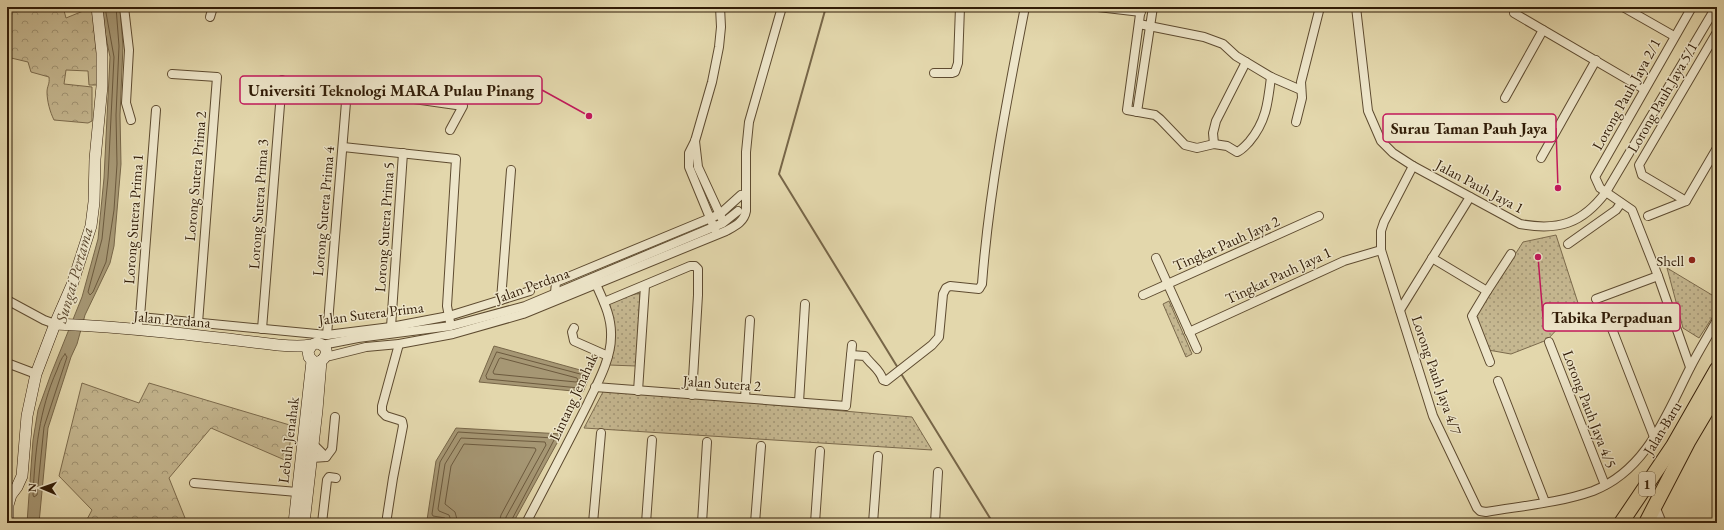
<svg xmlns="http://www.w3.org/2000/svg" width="1724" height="530" font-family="'EB Garamond',serif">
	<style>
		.green { fill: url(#green-dots); stroke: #7b6a4c }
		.forest { fill: url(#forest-crowns); stroke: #7b6a4c }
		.water { fill: #a69774; stroke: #776648 }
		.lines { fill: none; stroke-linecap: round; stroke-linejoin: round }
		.shore { stroke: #6c5a3e; stroke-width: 1 }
		.stream { stroke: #776648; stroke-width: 2 }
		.street-casing { stroke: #5e4b30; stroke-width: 10 }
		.secondary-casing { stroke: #311c07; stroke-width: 12 }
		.highway-casing { stroke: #311c07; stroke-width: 16 }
		.street { stroke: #ede5c9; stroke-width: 8 }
		.secondary { stroke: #ede5c9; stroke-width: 11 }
		.highway { stroke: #e3d7ac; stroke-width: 14 }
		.poi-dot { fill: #8f2418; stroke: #ede5c9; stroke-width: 1.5 }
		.labels { text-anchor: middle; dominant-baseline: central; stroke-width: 3; stroke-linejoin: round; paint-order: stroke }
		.shield { fill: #ede5c9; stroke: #695841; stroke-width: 1 }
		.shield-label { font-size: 14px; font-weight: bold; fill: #311c07 }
		.street-label { font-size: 15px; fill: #311c07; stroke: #ede5c9 }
		.poi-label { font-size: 15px; fill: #311c07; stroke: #ede5c9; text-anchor: end }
		.water-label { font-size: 16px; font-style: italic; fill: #5a472d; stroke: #ede5c9 }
		.leader { fill: none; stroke: #c2185b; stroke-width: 1.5 }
		.callout-dot { fill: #c2185b; stroke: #ede5c9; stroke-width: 1.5 }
		.callout { fill: #ede5c9; stroke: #c2185b; stroke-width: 1.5 }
		.callout-label { font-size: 16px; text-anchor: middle; font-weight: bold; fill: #311c07 }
	</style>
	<defs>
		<pattern id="green-dots" width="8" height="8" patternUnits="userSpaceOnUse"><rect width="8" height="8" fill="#c5b790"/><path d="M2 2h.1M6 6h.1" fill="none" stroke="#a19474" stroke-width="1.8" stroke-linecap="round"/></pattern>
		<pattern id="forest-crowns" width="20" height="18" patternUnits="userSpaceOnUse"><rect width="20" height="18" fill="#c5b790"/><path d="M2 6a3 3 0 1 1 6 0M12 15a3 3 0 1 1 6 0" fill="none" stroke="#a19474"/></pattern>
	</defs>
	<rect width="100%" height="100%" fill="#e3d7ac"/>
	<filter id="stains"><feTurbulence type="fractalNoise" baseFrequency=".005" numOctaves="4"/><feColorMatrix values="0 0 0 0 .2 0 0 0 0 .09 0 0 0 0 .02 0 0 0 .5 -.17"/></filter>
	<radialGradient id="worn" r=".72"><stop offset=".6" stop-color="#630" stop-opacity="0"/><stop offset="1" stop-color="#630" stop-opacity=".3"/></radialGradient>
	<g class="green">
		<polygon points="1556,235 1579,306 1547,340 1511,354 1488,350 1476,316 1523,242"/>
		<polygon points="1667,268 1717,298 1717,310 1699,338 1683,328"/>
		<polygon points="640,293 636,366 609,365 612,338 604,302"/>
		<polygon points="1169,301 1192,354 1186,357 1163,304"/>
		<polygon points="604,390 912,417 932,450 584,428"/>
	</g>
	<g class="forest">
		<path d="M7,7H63L66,18L93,7L98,62L97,85H89L88,71L66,70L64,84L92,87V121L88,123L54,120C50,112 47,101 47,92C47,86 50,84 49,77L31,72L28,62L7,57Z"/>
		<polygon points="82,383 139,403 149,383 293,426 287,461 211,428 169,478 187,523 85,523 92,510 59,476"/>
	</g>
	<g class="water">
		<polygon points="100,7 120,7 123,46 120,115 121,164 114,246 110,263 85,315 77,344 71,357 48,428 39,523 27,523 33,440 38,410 51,374 82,297 98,239 104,178 110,57"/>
		<polygon points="494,346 591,373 583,392 479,382"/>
		<polygon points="456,428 562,434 513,523 462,523 427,520 436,461"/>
	</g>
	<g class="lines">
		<g class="shore">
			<polyline points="105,7 114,57 108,178 102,239 88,292 90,295 93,292 106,262 114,210 117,164 116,115 119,46 116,7"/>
			<polygon points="497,352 584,375 585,377 579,388 487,379 486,376"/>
			<path d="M65,354L67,357L44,427L37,495L34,497L33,495C35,452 39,410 57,370C59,365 61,358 65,354Z"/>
			<polygon points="501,358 577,378 578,381 576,382 494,374 493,372 499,359"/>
			<polyline points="447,523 445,518 433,516 432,514 440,462 458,432 553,438 554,440 510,523"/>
			<polyline points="452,523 449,515 439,511 438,509 445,464 461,438 545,442 546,445 506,517 505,523"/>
			<polyline points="458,523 455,512 445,504 451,466 464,444 535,448 536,450 501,515 499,523"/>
		</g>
		<g class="stream">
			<polyline points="826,7 779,174 898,368"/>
			<polyline points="900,372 993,523"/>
		</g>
		<defs>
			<g id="street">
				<polyline points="124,7 129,50 126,103 131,120"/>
				<polyline points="1098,7 1141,12"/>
				<path d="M1141,7L1127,110L1155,115L1160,119L1185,145L1197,148L1214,144L1227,146L1237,152C1242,150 1245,146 1249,142C1266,122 1268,103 1271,77"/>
				<path d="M1356,7L1368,111L1381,141L1393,153L1413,166L1520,224C1558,231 1582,224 1606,192L1716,7"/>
				<polyline points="1623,7 1674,36"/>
				<polyline points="1514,13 1644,89"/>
				<polyline points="210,17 213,7"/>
				<polyline points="1139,24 1204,37 1223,44 1236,56 1271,77 1301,90"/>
				<polyline points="934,73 952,73 955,72 958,63 960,7"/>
				<polyline points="172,74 217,77 198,323"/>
				<polyline points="316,85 463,106 450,130"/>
				<polyline points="1505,98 1543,30"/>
				<polyline points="1137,112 1153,7"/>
				<polyline points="1296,122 1302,98 1301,82 1320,7"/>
				<polyline points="695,141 698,167 722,219"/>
				<polyline points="1214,144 1213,133 1216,121 1246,62"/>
				<polyline points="343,147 456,159 447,306 450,322"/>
				<polyline points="1541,158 1596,60"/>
				<path d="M1413,166L1384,222L1381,231V250L1433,416L1477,508L1480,511L1486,512C1521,506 1559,503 1593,491C1647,470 1666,415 1690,368C1698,352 1708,336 1717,320"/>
				<polyline points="1686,201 1642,175 1639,165 1717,32"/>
				<polyline points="1648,216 1686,201 1717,148"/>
				<polyline points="715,230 689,167 689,153 695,141 712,82 719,47 721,27 720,7"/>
				<polyline points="1568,244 1616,210 1621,203"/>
				<polyline points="1156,258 1197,349"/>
				<polyline points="1432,258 1487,291"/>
				<polyline points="555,293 556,282 720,214 741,195"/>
				<polyline points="1143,295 1319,216"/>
				<polyline points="1596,299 1658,276"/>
				<polyline points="7,300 44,320 55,324"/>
				<polyline points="501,300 511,170"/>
				<polyline points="604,302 690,266 695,266 698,269 698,295 692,395"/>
				<polyline points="1400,310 1470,197"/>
				<polyline points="1607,316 1654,437"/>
				<polyline points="140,317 327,335 391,327 449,316 530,291"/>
				<polyline points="391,327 403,153"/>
				<polyline points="574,328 572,332 574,341 608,356"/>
				<polyline points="262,329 282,80"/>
				<polyline points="136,330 140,317 156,110"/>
				<polyline points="1189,332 1344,261 1381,250"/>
				<polyline points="327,335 347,90"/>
				<polyline points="1549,342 1605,485"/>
				<polyline points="322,345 358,338 451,326 525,306 723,223 738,211"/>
				<path d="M851,355L865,356C871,365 880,369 883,380L886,381L932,345L939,337L943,294L946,288L950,286L979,289L982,284C989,191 1007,99 1025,7"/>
				<path d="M326,357L366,347L399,344L453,334L523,314L726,231C735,226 744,222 746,211V152L749,122L782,7"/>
				<polyline points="1490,362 1472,316 1487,291 1511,254"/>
				<polyline points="7,363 36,374"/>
				<polyline points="1690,367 1658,276 1632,210 1600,188 1595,177 1692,7"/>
				<polyline points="1498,381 1545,502"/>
				<polyline points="595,387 846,406 852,345"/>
				<polyline points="638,391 645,286"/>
				<polyline points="745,398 750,320"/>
				<polyline points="799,402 805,304"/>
				<polyline points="313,444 326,457"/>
				<polyline points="312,458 326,457 332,449 335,417"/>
				<polyline points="194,483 297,492"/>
				<polyline points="1655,506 1662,523"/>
				<polyline points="387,517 393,478 403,426 402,421 386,416 382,412 382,406 399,344"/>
				<polyline points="322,523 327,480 329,477 336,478"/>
				<path d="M526,523C547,483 568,443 588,403C597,384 611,359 611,337C612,317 603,300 595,282"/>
				<polyline points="593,523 601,433"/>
				<polyline points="646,523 652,440"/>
				<polyline points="702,523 707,442"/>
				<polyline points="755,523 761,446"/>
				<polyline points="815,523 820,451"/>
				<polyline points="873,523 878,456"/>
				<polyline points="935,523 938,472"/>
			</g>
			<g id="secondary">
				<path d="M55,324C129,327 204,336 278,345C288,346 301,347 311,345C315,344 316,342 320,344C332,348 325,364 314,362L309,357L308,351L312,345"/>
				<polyline points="8,523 8,505 11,495 17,487 22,476 27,416 36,374 55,324 72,285 91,226 94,202 95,159 102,86 102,53 97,7"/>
				<polyline points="294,523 312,361"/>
				<polyline points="304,523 317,410 321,361"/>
			</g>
			<g id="highway">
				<polyline points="1621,523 1673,446 1717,369"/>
				<polyline points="1646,523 1688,442 1717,393"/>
			</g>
		</defs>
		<use href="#street" class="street-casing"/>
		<use href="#secondary" class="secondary-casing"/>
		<use href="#highway" class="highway-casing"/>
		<use href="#street" class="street"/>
		<use href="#secondary" class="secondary"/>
		<use href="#highway" class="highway"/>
	</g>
	<circle class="poi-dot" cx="1692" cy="260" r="4"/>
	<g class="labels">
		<rect class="shield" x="1639" y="472" width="16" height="24" rx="3"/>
		<g class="shield-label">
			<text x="1647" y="484">1</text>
		</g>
		<g class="street-label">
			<text transform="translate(1626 94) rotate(-61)">Lorong Pauh Jaya 2/1</text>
			<text transform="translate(1662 97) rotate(-60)">Lorong Pauh Jaya 5/1</text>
			<text transform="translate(195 176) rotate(-85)">Lorong Sutera Prima 2</text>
			<text transform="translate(1480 186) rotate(28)">Jalan Pauh Jaya 1</text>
			<text transform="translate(258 204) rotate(-86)">Lorong Sutera Prima 3</text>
			<text transform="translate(323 211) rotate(-85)">Lorong Sutera Prima 4</text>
			<text transform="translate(133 219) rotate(-86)">Lorong Sutera Prima 1</text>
			<text transform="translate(384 227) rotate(-86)">Lorong Sutera Prima 5</text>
			<text transform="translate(1226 243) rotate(-24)">Tingkat Pauh Jaya 2</text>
			<text transform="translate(1278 275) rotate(-25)">Tingkat Pauh Jaya 1</text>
			<text transform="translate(532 285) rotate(-20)">Jalan Perdana</text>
			<text transform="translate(371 313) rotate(-7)">Jalan Sutera Prima</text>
			<text transform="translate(172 319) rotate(5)">Jalan Perdana</text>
			<text transform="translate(1437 375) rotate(71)">Lorong Pauh Jaya 4/7</text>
			<text transform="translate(722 383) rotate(4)">Jalan Sutera 2</text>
			<text transform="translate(573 397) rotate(-65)">Lintang Jenahak</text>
			<text transform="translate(1590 409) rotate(69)">Lorong Pauh Jaya 4/5</text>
			<text transform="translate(1662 428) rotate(-59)">Jalan Baru</text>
			<text transform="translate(288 440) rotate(-83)">Lebuh Jenahak</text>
		</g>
		<g class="poi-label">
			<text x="1684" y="260">Shell</text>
		</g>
		<g class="water-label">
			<text transform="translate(74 275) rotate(-74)">Sungai Pertama</text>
		</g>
	</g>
	<path class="leader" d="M589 116L542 90M1558 188L1556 128M1538 257L1543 317"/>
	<g class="callout-dot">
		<circle cx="589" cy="116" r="4"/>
		<circle cx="1558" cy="188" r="4"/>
		<circle cx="1538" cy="257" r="4"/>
	</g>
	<g class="callout">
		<rect x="240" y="76" width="302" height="28" rx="4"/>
		<rect x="1383" y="114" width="173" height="28" rx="4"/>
		<rect x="1543" y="303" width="137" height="28" rx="4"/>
	</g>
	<g class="callout-label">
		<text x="391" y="96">Universiti Teknologi MARA Pulau Pinang</text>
		<text x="1469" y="134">Surau Taman Pauh Jaya</text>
		<text x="1612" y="323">Tabika Perpaduan</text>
	</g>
	<rect width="1724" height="530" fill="none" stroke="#e3d7ac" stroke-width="24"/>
	<rect x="8" y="8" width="1708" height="514" fill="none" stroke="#311c07" stroke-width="2"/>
	<rect x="12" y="12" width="1700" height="506" fill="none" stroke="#311c07"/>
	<g transform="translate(42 488) rotate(272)" stroke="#ede5c9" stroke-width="3" paint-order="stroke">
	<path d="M0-3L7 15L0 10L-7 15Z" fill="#311c07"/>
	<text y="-6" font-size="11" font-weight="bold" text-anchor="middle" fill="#311c07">N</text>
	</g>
	<rect width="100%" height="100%" filter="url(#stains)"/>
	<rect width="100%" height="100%" fill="url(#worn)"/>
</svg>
